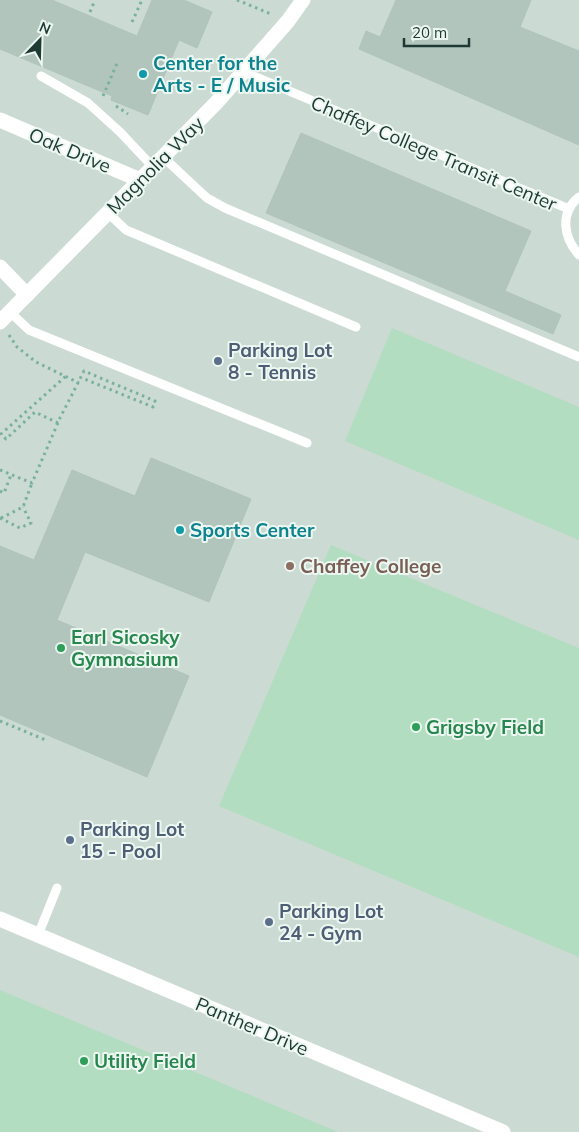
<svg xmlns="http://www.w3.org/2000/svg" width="579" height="1132" font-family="Mulish,sans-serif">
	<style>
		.built { fill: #cbdad3 }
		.green { fill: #b3ddc0 }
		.building { fill: #b2c5bd; stroke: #afc4bc }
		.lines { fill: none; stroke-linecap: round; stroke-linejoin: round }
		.path { stroke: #7ab0a1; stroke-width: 3; stroke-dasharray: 2.5 4; stroke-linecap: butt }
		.lane { stroke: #fff; stroke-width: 9 }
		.street { stroke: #fff; stroke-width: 15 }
		.culture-dot { fill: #0f9aa8; stroke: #edf7f2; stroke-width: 2 }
		.service-dot { fill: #5c6f8a; stroke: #edf7f2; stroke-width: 2 }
		.education-dot { fill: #8d6e63; stroke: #edf7f2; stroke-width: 2 }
		.leisure-dot { fill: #2e9e5b; stroke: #edf7f2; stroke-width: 2 }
		.labels { text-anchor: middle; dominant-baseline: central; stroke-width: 4; stroke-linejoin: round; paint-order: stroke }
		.culture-label { font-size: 19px; font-weight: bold; fill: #0d838f; stroke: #edf7f2; text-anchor: start }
		.street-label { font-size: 19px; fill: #1d3a33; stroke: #edf7f2 }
		.service-label { font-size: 19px; font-weight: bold; fill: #4e5e75; stroke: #edf7f2; text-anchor: start }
		.education-label { font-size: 19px; font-weight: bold; fill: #785e54; stroke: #edf7f2; text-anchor: start }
		.leisure-label { font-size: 19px; font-weight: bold; fill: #27864d; stroke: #edf7f2; text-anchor: start }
	</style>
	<rect width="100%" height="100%" fill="#ddeae4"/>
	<rect class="built" x="0" y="0" width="579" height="1132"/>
	<g class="green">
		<polygon points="392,328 579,407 579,540 345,441"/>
		<polygon points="331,545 579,648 579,957 219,806"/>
		<polygon points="0,990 338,1132 0,1132"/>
	</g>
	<g class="building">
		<polygon points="0,0 52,0 137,36 152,0 184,0 212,12 197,48 179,40 148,115 111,100 112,96 0,49"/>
		<polygon points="396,0 531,0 520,27 579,51 579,145 359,49 366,31 380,37"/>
		<polygon points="301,133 531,231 505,291 561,315 553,334 266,213"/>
		<polygon points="151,458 251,499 209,602 85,552 57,620 189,676 147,777 0,715 0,546 34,560 72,470 135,496"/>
	</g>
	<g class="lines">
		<g class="path">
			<polyline points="237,0 271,14"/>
			<polyline points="90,12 95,0"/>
			<polyline points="132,22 142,0"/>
			<polyline points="103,96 118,61"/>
			<polyline points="116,106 128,114"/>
			<polyline points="9,335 17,347 36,362 79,383"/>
			<polyline points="58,423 35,412 6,439 1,434 66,376"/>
			<polyline points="0,470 32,483 60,418 84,371 155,401 153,407 82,378"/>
			<polyline points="0,491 4,493 11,475"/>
			<polyline points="0,518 20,528 31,523 23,507"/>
			<polyline points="1,518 23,507 32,483"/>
			<polyline points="0,721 48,741"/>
		</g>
		<g class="lane">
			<polyline points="244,72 569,209"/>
			<polyline points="41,76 88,103 120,132 153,167"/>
			<polyline points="163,157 207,198 225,208 579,357"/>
			<path d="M579,197C559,213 564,238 579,255"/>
			<polyline points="108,213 126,230 356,327"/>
			<polyline points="10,312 29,330 307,443"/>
			<polyline points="38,935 57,888"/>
		</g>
		<g class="street">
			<polyline points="0,120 140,180"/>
			<polyline points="0,267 27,295"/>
			<polyline points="0,322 216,103 288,21 303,0"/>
			<polyline points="0,919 503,1132"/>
		</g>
	</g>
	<g class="culture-dot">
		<circle cx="143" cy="74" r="5"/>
		<circle cx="180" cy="530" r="5"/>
	</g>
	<g class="service-dot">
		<circle cx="218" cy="361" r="5"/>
		<circle cx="70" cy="840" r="5"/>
		<circle cx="269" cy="922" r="5"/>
	</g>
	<circle class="education-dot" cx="290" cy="566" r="5"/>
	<g class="leisure-dot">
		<circle cx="61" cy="648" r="5"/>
		<circle cx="416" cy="727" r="5"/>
		<circle cx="84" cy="1061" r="5"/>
	</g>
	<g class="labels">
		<g class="culture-label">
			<text x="153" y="63">Center for the<tspan x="153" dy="22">Arts - E / Music</tspan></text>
			<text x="190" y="530">Sports Center</text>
		</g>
		<g class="street-label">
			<text transform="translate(70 150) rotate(23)">Oak Drive</text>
			<text transform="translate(434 153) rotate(23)">Chaffey College Transit Center</text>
			<text transform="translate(155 165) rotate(-45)">Magnolia Way</text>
			<text transform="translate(252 1026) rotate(23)">Panther Drive</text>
		</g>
		<g class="service-label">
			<text x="228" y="350">Parking Lot<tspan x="228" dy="22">8 - Tennis</tspan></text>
			<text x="80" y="829">Parking Lot<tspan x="80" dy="22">15 - Pool</tspan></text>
			<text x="279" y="911">Parking Lot<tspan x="279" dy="22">24 - Gym</tspan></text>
		</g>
		<g class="education-label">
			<text x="300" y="566">Chaffey College</text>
		</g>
		<g class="leisure-label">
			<text x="71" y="637">Earl Sicosky<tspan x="71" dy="22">Gymnasium</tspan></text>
			<text x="426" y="727">Grigsby Field</text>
			<text x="94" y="1061">Utility Field</text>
		</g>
	</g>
	<g transform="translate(40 40) rotate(23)" stroke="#edf7f2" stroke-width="4" paint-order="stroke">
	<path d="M0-4L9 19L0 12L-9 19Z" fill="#1d3a33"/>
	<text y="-8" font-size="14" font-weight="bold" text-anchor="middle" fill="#1d3a33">N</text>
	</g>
	<path d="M404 38v8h65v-8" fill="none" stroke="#1d3a33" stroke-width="2.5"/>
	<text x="412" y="38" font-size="15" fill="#1d3a33" stroke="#edf7f2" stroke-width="4" paint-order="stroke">20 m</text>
</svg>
